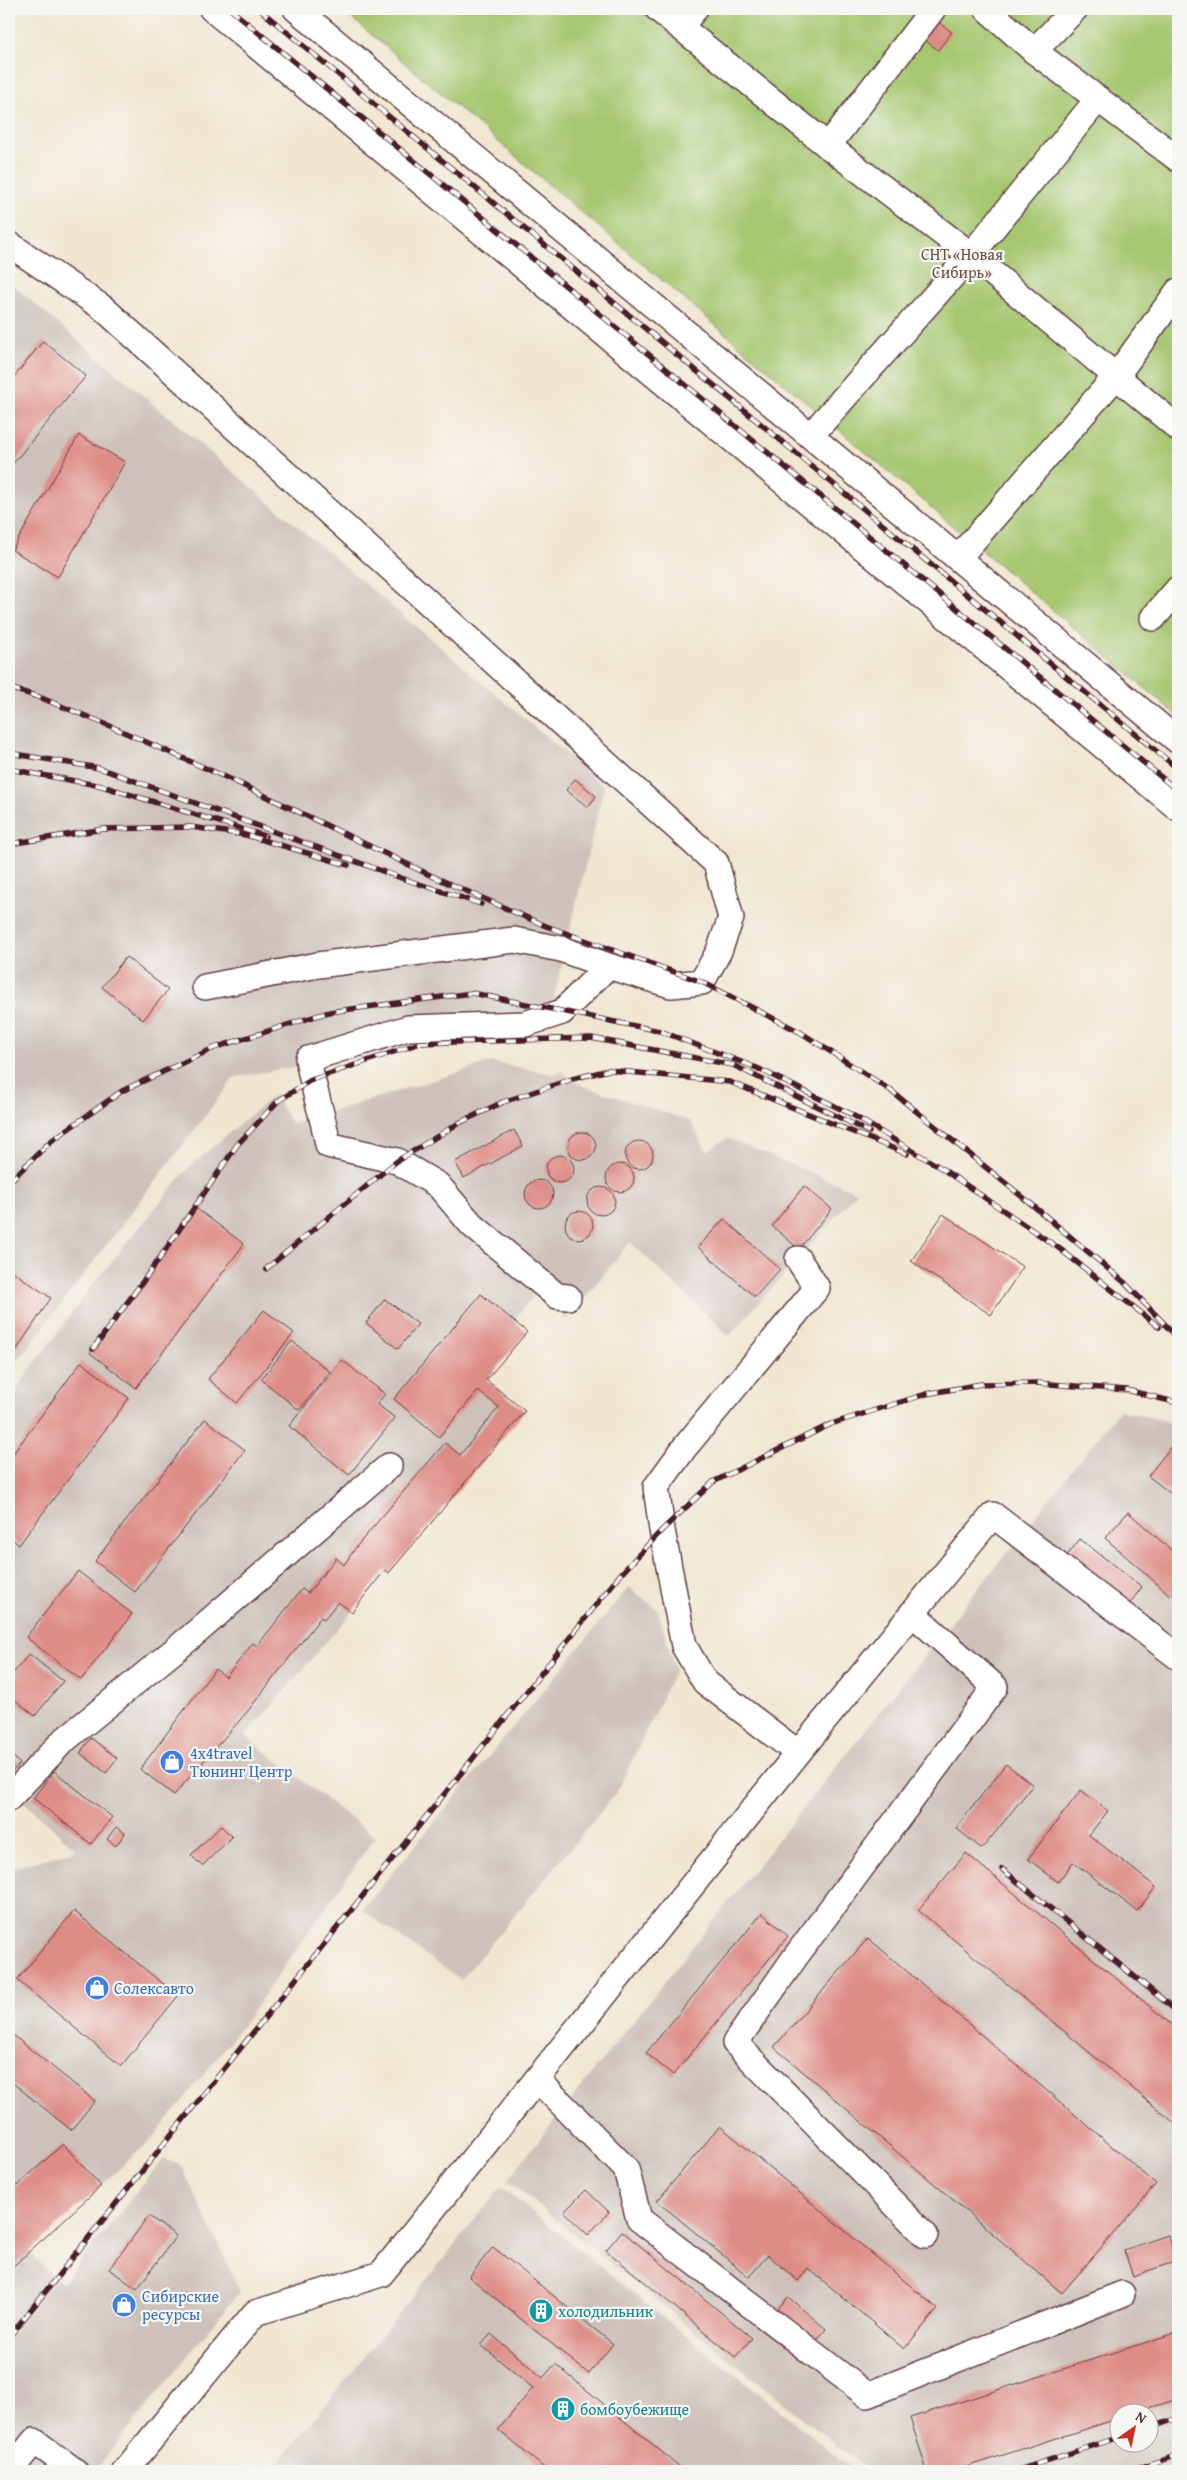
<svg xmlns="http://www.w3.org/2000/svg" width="1187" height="2480" font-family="'Gentium Book Plus',serif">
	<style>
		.industrial { fill: #cec1ba; fill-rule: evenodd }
		.green { fill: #a6c770; stroke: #78734e }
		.building { fill: #de8d86 }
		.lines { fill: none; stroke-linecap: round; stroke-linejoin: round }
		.minor-casing { stroke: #633d44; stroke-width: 28 }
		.minor { stroke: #fff; stroke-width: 25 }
		.rail-casing { stroke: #4a1f2b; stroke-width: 5.5 }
		.rail { stroke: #f6f6f2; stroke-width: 4; stroke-dasharray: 11; stroke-linecap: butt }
		.labels { text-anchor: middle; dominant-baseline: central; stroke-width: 4.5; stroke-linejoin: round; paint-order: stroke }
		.park-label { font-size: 16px; fill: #665140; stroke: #f6f6f2 }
		.shop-label { font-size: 16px; fill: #366cbe; stroke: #f6f6f2; text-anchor: start }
		.culture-label { font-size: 16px; fill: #0d838f; stroke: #f6f6f2; text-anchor: start }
	</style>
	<rect width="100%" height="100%" fill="#f6f6f2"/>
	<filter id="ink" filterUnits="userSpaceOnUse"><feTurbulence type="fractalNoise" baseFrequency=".02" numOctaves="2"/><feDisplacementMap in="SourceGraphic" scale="10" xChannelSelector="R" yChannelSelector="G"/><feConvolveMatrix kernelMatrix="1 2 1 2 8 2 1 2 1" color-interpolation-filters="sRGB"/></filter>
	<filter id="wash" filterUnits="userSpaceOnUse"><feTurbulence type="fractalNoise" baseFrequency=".0096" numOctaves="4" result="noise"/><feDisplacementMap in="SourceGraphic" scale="20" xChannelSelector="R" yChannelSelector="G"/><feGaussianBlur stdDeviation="1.12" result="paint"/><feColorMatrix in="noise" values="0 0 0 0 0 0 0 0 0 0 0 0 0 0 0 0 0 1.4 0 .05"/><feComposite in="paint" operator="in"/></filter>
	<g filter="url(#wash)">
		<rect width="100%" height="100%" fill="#f1e7d1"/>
		<g class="industrial">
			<polygon points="9,282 604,786 548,1023 235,1077 9,1372"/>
			<polygon points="492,1062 552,1074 561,1071 583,1086 690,1121 707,1151 727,1138 857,1192 729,1336 630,1242 567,1320 535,1294 513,1320 527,1332 487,1380 525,1411 389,1573 385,1570 352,1612 245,1736 375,1837 246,2021 155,2136 29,2252 47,2271 63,2283 164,2158 182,2167 240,2291 95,2471 9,2471 9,1869 77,1850 9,1789 9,1399 94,1283 190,1166 274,1095 292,1124"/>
			<path d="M1120,1410L1178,1424V2471H868L507,2180ZM1120,2412H1150V2442H1120Z"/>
			<polygon points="629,1587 658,1610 675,1670 617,1792 461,1980 362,1910"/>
			<polygon points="501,2187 855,2471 272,2471"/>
		</g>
		<polygon class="green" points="341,9 1178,9 1178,716"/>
		<g id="blocks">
			<g class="building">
				<polygon points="935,20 952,32 938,50 922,38"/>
				<polygon points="43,341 86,376 10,467 9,383"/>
				<polygon points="79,435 125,462 58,577 12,550"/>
				<polygon points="575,779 596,796 588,807 566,790"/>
				<polygon points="126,957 168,990 143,1020 102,987"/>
				<polygon points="514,1130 523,1146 464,1178 455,1162"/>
				<circle cx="582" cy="1146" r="14"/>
				<circle cx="639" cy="1155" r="14"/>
				<circle cx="560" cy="1169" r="14"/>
				<circle cx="620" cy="1178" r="14"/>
				<circle cx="539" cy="1194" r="14"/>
				<polygon points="804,1186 832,1209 799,1249 772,1226"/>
				<circle cx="601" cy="1201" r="14"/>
				<polygon points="197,1209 244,1244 136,1388 90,1353"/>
				<circle cx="579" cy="1225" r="14"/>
				<polygon points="943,1214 1023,1267 991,1315 911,1261"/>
				<polygon points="724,1219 780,1269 755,1297 698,1247"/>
				<polygon points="9,1269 51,1298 9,1361"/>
				<polygon points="481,1294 527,1332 486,1380 525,1411 389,1573 385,1570 352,1612 338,1602 324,1619 321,1617 247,1712 174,1795 140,1769 215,1669 226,1677 253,1643 257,1646 302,1589 308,1593 336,1558 344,1565 356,1547 445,1443 460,1455 499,1407 478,1391 439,1437 394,1399"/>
				<polygon points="385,1299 418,1324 398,1349 366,1323"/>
				<polygon points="264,1310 294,1333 237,1403 208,1379"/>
				<polygon points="292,1341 330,1372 299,1410 261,1379"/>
				<polygon points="342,1360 385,1394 377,1404 395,1418 349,1475 289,1426"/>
				<polygon points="81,1362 129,1398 19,1545 9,1537 9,1459"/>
				<polygon points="205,1419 245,1450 135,1592 95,1561"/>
				<polygon points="1173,1444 1178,1448 1178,1499 1148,1476"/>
				<polygon points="1128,1512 1178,1556 1178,1587 1171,1596 1105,1538"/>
				<polygon points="1080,1539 1142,1587 1125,1610 1062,1562"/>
				<polygon points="78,1571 132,1614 81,1680 26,1637"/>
				<polygon points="29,1654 63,1681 35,1716 9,1695 9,1678"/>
				<polygon points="91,1738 117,1758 106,1773 80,1753"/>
				<polygon points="12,1755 20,1764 9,1774 9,1757"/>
				<polygon points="1006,1764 1033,1785 982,1849 956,1828"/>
				<polygon points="54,1771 112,1817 91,1844 33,1798"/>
				<polygon points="1081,1790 1108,1811 1089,1835 1156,1887 1137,1911 1073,1862 1058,1882 1028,1859"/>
				<polygon points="221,1826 232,1837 202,1866 191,1855"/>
				<polygon points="116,1827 125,1833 116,1846 107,1839"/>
				<polygon points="966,1853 1178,2030 1178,2126 918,1910"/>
				<polygon points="74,1911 178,1996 121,2066 17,1980"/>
				<polygon points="762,1913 788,1936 673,2075 646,2053"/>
				<polygon points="868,1938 1156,2184 1062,2293 774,2047"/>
				<polygon points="9,2032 95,2101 71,2130 9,2080"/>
				<polygon points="720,2126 938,2309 904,2349 808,2268 798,2281 768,2255 749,2277 657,2201"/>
				<polygon points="63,2144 101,2186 9,2270 9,2193"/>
				<polygon points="586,2190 609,2212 588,2235 564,2212"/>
				<polygon points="149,2216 176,2236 137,2289 109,2269"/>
				<polygon points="622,2231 752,2338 735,2357 606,2250"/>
				<polygon points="1168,2235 1177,2261 1133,2276 1124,2250"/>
				<polygon points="493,2247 613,2344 589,2374 469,2277"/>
				<polygon points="788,2297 826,2329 803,2357 764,2325"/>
				<polygon points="1175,2333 1178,2343 1178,2399 1136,2412 1120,2412 1120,2418 953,2471 927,2471 910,2418"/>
				<polygon points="491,2334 543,2378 555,2364 685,2471 548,2471 498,2430 533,2388 481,2345"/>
			</g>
		</g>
	</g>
	<g filter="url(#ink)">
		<use href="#blocks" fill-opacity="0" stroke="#633d44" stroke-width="1"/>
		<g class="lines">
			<defs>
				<g id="minor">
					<polyline points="212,9 1178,808"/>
					<polyline points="296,9 1178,741"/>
					<polyline points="658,9 828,146 971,255 1178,428"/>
					<polyline points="987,9 1034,51 1178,159"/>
					<polyline points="680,27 695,9"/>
					<polyline points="1034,51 1075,9"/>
					<polyline points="828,146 933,9"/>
					<path d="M9,244L103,308L716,863L731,918L719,951L702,982L671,985L608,966L562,1012L525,1024L408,1028L308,1059C313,1089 323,1115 328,1145L397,1161L438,1185L472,1225L557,1296L568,1297"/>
					<polyline points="811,435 971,255 1098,99"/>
					<polyline points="958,558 1117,375 1178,291"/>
					<polyline points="1153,618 1178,589"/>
					<polyline points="205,987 318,965 514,940 561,949 608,966"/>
					<polyline points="798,1259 817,1288 685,1447 656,1487 662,1530 684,1646 705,1682 798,1753"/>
					<polyline points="912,1613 995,1687 796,1956 735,2043 925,2235"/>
					<polyline points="9,1798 62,1742 192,1636 389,1466"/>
					<polyline points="537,2079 626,2169 639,2219 867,2395 1122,2294"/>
					<polyline points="10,2471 34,2441 75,2471"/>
					<polyline points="125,2471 255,2313 381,2274 798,1753 993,1515 1178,1657"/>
				</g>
			</defs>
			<use href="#minor" class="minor-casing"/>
			<use href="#minor" class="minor"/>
			<defs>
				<g id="rail">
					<polyline points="230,9 1178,791"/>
					<polyline points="259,9 1178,769"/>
					<polyline points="9,688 39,697 110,726 230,779 432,876 546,926 702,982 800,1032 890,1090 1030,1203 1124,1282 1178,1338"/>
					<polyline points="9,753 99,768 404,879 481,904"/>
					<polyline points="9,769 102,786 265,836"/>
					<polyline points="9,844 104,829 191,827 246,835 348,865"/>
					<polyline points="9,1182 51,1141 122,1091 214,1048 329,1012 472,993 660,1031 757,1068 851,1114 938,1166 1060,1249 1159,1327"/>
					<polyline points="266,1269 397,1161 459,1123 503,1102 572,1079 609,1070 730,1082 907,1154"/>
					<polyline points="93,1349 155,1265 237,1145 278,1101 311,1080 420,1043 591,1038 733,1065 869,1132"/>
					<polyline points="1002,1869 1178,2012"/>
					<polyline points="9,2337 620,1575 662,1530 713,1482 831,1424 926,1394 981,1384 1037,1383 1127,1390 1178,1403"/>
					<polyline points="1150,2428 1178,2418"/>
					<polyline points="1015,2471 1120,2437"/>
					<polyline points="1128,2471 1178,2455"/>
				</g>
			</defs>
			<use href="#rail" class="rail-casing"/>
			<use href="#rail" class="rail"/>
		</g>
	</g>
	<defs>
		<symbol id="shop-disc" viewBox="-11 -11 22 22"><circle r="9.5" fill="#3f7fe0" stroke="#f6f6f2"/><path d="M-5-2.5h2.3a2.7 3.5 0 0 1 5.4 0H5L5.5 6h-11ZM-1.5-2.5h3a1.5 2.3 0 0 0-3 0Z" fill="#fff"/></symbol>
		<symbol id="building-disc" viewBox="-11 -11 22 22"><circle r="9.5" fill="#0f9aa8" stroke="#f6f6f2"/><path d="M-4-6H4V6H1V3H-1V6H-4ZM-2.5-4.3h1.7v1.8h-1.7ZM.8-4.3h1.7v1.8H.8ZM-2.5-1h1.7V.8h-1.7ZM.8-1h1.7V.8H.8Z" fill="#fff"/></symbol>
	</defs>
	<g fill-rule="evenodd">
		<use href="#shop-disc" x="158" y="1748" width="28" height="28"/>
		<use href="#shop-disc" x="83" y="1974" width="28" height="28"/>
		<use href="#shop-disc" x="110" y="2291" width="28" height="28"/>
		<use href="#building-disc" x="527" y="2297" width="28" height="28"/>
		<use href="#building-disc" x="549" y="2395" width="28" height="28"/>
	</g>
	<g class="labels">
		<g class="park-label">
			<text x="962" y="254">СНТ «Новая<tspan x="962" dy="18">Сибирь»</tspan></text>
		</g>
		<g class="shop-label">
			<text x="190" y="1753">4x4travel<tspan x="190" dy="18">Тюнинг Центр</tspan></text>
			<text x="114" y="1988">Солексавто</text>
			<text x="142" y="2296">Сибирские<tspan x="142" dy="18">ресурсы</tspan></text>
		</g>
		<g class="culture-label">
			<text x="558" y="2311">холодильник</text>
			<text x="580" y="2409">бомбоубежище</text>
		</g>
	</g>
	<rect width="1187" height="2480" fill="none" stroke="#f6f6f2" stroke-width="30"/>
	<g transform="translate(1134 2428) rotate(33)"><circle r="24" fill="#f6f6f2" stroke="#b1a0a2"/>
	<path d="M0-4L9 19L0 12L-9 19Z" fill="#c8321e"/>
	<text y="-8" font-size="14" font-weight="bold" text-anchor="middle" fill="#4a1f2b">N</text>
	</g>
</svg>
